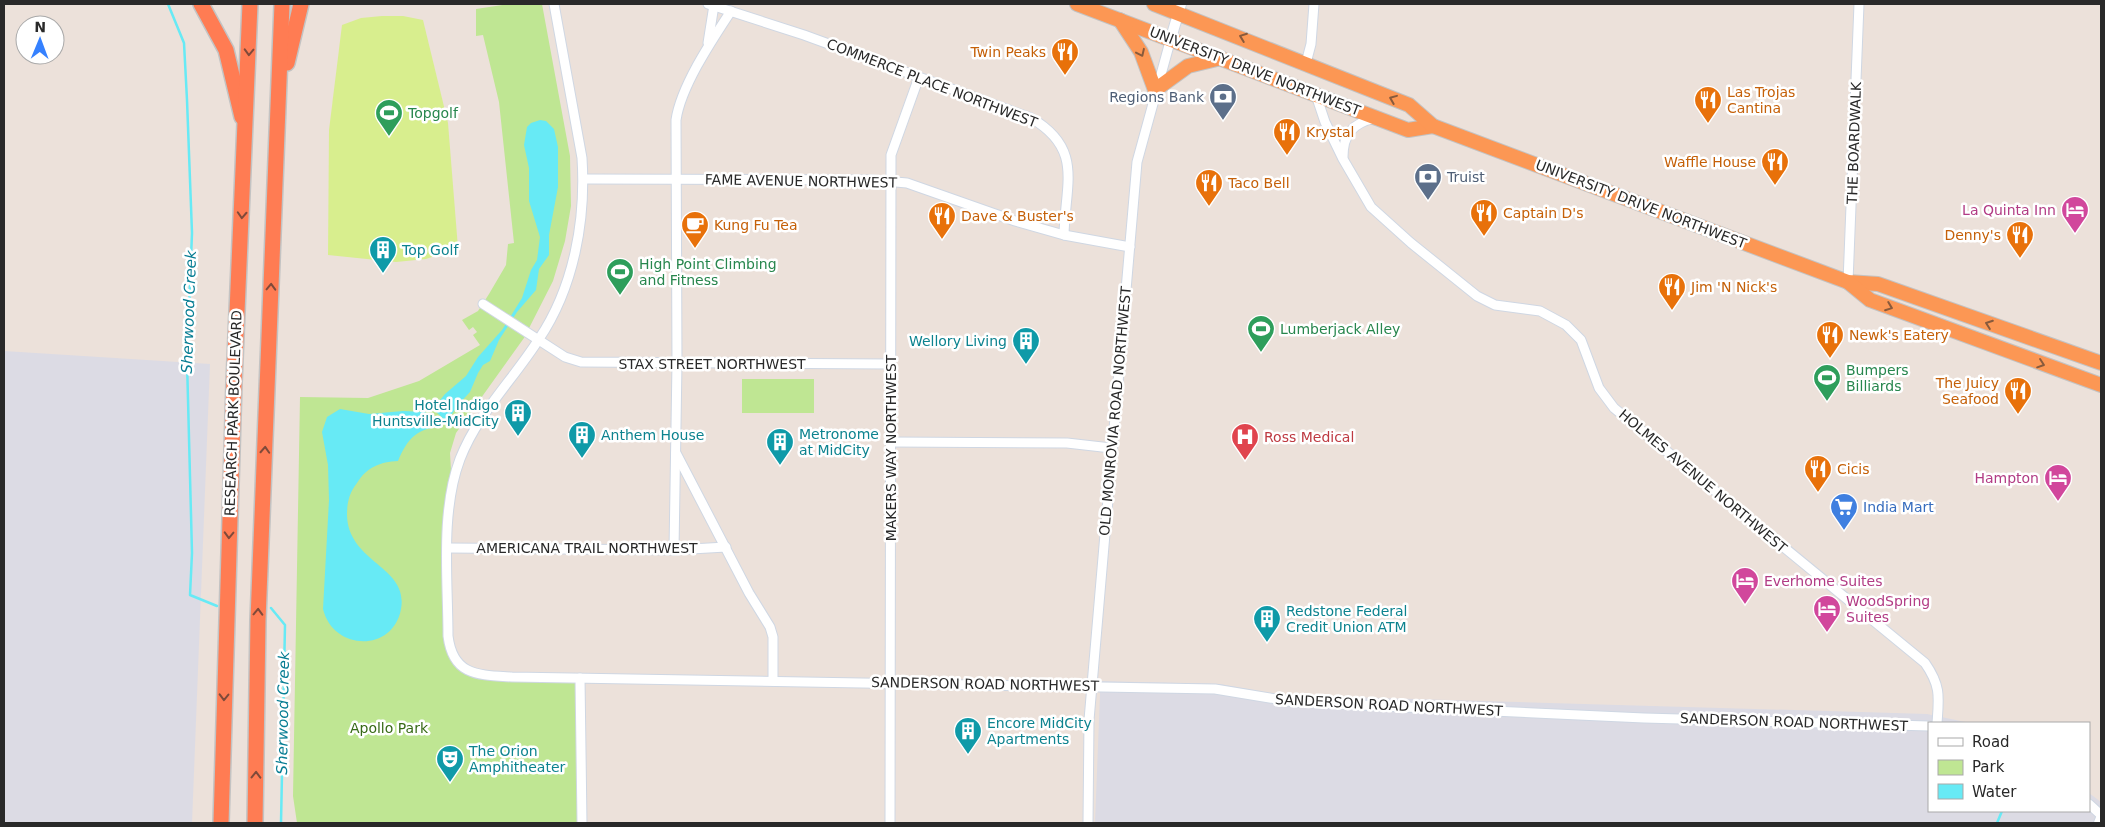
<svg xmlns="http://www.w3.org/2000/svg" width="2105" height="827" font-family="'DejaVu Sans',sans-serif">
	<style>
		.industrial { fill: #dcdbe4 }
		.green { fill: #bfe693 }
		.pitch { fill: #d8ee8e }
		.water { fill: #67eaf5 }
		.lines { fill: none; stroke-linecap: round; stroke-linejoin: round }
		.stream { stroke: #67eaf5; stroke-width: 2.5 }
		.minor-casing { stroke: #cfd7e3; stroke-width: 11 }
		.tertiary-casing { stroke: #cfd7e3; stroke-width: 12 }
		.trunk-casing { stroke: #c3c3c3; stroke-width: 16 }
		.motorway-casing { stroke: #c3c3c3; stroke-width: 18 }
		.minor { stroke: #fff; stroke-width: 9 }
		.tertiary { stroke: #fff; stroke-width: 10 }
		.trunk { stroke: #fc9754; stroke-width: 14 }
		.motorway { stroke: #ff7c53; stroke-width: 15 }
		.oneway { stroke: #885a3c }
		.oneway2 { stroke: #7f4a3a }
		.labels { text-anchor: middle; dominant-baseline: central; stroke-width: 5; stroke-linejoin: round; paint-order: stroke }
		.food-label { font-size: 14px; fill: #c56008; stroke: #fff; text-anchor: start }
		.street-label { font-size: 14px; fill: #292929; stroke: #fff }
		.service-label { font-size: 14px; fill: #4e5e75; stroke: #fff; text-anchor: end }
		.leisure-label { font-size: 14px; fill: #27864d; stroke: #fff; text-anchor: start }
		.hotel-label { font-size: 14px; fill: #b23c85; stroke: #fff; text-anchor: end }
		.culture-label { font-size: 14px; fill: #0d838f; stroke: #fff; text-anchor: start }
		.health-label { font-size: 14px; fill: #be3a42; stroke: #fff; text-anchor: start }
		.shop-label { font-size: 14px; fill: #366cbe; stroke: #fff; text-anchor: start }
		.park-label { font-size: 14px; fill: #376a16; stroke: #fff }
		.water-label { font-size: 15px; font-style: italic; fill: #077d93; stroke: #fff }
	</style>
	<rect width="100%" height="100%" fill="#ece1da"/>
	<g class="industrial">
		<polygon points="4,351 210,364 192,823 4,823"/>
		<polygon points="1098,681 1220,684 1280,695 1927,714 1970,723 1929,723 1929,811 2089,811 2089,793 2101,802 2101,823 1095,823 1100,694"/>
	</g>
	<g class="green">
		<polygon points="509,4 542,4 570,156 571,206 565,241 553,281 524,338 456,433 450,453 452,488 448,548 450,649 467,671 580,678 582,823 297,823 293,796 300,397 368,398 419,381 480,345 473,335 477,332 473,327 469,330 462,320 478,311 489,294 506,265 508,244 514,243 499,102 483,35 476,36 476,9"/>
		<rect x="742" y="379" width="72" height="34"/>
	</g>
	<polygon class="pitch" points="382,16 403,16 423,20 448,123 458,248 426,259 396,262 328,255 329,130 342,25 361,18"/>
	<g class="water">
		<polygon points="540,120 546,121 554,129 558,147 558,187 549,235 549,255 539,269 536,290 517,312 499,340 490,361 483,365 478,373 470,392 457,406 447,422 433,409 445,394 466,376 478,357 502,330 522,298 531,270 537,260 540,237 529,201 529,168 524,145 527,127 531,123"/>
		<path d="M340,409L369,414L403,411L425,412L442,427C418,427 407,439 398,461C380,462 367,467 357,483C349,493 347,503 347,515C348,563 409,566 401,609C393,653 333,651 323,609L329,500L328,465L322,432L327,417Z"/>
	</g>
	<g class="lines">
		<g class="stream">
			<polyline points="168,4 184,43 187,100 192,233 187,361 192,553 190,595 217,606"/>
			<polyline points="271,608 285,625 281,823"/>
			<polyline points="1997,823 2002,811"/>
		</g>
		<defs>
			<g id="minor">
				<path d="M554,4L582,158C586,220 574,287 539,339C513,380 478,413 460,459C440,512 448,580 448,636C453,676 478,675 512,677L1215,689L1294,702L1644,718L1929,726"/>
				<path d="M708,4L804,35L1031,118C1084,149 1065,184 1064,235"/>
				<polyline points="708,43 714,5"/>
				<polyline points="1306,63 1311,44 1314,4"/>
				<path d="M1316,95L1325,122L1343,159L1371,207L1411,243L1477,296L1495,305L1540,311L1566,325L1581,340L1599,388L1614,408L1925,663C1941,686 1939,697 1937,723"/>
				<path d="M1343,157C1343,134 1353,123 1375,118"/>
				<polyline points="584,179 873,180 907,183 1015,221 1064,235 1130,247"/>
				<polyline points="1848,282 1859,4"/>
				<polyline points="483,304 565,357 581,362 891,364"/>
				<polyline points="891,442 1067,443 1111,448"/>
				<polyline points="676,453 749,593 770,627 773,637 773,681"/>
				<polyline points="448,548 674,550 726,547"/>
				<path d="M674,550L677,363L676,120C681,86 712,40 731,11"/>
				<polyline points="580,678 582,823"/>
				<polyline points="2089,804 2101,815"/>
				<polyline points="890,823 891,155 919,77"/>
				<polyline points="1088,823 1089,720 1137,162 1171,38"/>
			</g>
			<g id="tertiary">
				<polyline points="1171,38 1181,4"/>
				<polyline points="2099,823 2101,818"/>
			</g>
			<g id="trunk">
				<polyline points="1077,4 1408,130 1433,126"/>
				<polyline points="1154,4 1409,105 1433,126 1848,282 1878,284 2101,363"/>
				<polyline points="1120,20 1141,52 1155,90 1188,66 1221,58"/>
				<polyline points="1848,282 1870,300 2101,385"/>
			</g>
			<g id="motorway">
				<polyline points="201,4 226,50 242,117"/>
				<polyline points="287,63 301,4"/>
				<polyline points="221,823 234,383 250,4"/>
				<polyline points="255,823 258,620 282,4"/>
			</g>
		</defs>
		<use href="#minor" class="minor-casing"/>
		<use href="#tertiary" class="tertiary-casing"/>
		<use href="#trunk" class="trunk-casing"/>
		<use href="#motorway" class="motorway-casing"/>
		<use href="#minor" class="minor"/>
		<use href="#tertiary" class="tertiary"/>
		<use href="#trunk" class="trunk"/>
		<use href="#motorway" class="motorway"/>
	</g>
	<defs><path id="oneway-chevron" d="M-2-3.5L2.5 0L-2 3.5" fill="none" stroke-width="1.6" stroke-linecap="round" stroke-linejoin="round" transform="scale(1.25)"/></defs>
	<g class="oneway">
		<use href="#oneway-chevron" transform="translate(1243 37) rotate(-159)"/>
		<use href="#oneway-chevron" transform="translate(1141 53) rotate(65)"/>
		<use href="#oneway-chevron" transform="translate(1393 99) rotate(-158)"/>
		<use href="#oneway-chevron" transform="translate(1889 307) rotate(21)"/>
		<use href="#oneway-chevron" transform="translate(1989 324) rotate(-160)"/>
		<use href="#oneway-chevron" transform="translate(2041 364) rotate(19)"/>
	</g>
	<g class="oneway2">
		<use href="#oneway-chevron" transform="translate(249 52) rotate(92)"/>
		<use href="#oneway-chevron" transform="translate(242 215) rotate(93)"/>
		<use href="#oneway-chevron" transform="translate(271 287) rotate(-88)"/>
		<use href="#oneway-chevron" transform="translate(265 450) rotate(-87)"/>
		<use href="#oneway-chevron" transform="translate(229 535) rotate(92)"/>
		<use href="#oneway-chevron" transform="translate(258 612) rotate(-88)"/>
		<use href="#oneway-chevron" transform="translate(224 697) rotate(91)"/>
		<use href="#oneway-chevron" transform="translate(256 775) rotate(-89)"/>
	</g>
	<defs>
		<symbol id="restaurant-pin" viewBox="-11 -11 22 30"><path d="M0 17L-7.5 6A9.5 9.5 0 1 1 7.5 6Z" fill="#e8710a" stroke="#fff"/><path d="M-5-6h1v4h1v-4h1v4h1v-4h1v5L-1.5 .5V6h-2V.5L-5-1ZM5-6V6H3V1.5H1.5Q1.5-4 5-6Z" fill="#fff"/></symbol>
		<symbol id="bank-pin" viewBox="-11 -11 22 30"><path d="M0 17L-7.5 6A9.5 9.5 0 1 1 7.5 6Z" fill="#5c6f8a" stroke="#fff"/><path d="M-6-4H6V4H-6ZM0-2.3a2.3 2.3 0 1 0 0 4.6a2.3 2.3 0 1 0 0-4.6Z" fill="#fff"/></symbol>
		<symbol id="stadium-pin" viewBox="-11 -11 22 30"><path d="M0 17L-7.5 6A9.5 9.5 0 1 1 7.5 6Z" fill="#2e9e5b" stroke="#fff"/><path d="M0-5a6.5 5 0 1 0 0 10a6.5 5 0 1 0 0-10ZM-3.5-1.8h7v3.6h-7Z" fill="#fff"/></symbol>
		<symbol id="hotel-pin" viewBox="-11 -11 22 30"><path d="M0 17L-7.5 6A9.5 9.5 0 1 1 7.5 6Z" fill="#d1479c" stroke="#fff"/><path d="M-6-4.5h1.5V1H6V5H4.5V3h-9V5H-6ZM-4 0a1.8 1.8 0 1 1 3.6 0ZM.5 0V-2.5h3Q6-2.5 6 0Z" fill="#fff"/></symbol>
		<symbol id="cafe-pin" viewBox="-11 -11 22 30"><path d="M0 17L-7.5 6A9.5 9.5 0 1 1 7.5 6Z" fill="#e8710a" stroke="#fff"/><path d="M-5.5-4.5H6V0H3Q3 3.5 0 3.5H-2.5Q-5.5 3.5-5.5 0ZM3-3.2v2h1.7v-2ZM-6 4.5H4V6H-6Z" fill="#fff"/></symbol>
		<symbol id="building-pin" viewBox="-11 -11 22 30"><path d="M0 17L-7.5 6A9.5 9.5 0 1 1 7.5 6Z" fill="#0f9aa8" stroke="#fff"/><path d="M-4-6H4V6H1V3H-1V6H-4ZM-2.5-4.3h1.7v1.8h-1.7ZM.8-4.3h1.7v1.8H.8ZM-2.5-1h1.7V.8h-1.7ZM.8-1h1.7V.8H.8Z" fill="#fff"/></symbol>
		<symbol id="hospital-pin" viewBox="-11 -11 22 30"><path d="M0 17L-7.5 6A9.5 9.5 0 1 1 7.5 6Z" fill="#e0444e" stroke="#fff"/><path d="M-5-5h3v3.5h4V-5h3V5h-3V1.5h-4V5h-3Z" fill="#fff"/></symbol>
		<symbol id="supermarket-pin" viewBox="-11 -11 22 30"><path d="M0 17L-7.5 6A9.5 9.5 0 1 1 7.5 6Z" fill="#3f7fe0" stroke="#fff"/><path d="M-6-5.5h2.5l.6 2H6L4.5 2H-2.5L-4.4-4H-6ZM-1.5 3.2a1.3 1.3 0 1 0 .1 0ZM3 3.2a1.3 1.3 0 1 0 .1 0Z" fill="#fff"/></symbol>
		<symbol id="theatre-pin" viewBox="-11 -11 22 30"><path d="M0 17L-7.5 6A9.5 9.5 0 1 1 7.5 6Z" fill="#0f9aa8" stroke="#fff"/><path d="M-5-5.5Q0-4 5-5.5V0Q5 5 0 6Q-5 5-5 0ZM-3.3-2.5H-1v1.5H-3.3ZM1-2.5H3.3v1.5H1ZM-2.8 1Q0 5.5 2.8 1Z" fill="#fff"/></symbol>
	</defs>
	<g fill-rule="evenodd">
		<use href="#restaurant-pin" x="1049" y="36" width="32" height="43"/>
		<use href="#bank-pin" x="1207" y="81" width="32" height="43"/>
		<use href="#restaurant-pin" x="1692" y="84" width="32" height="43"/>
		<use href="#stadium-pin" x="373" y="97" width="32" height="43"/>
		<use href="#restaurant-pin" x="1271" y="116" width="32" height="43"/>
		<use href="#restaurant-pin" x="1759" y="146" width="32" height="43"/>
		<use href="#bank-pin" x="1412" y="161" width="32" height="43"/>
		<use href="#restaurant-pin" x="1193" y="167" width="32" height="43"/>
		<use href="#hotel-pin" x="2059" y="194" width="32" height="43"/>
		<use href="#restaurant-pin" x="1468" y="197" width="32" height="43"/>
		<use href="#restaurant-pin" x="926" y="200" width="32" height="43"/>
		<use href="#cafe-pin" x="679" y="209" width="32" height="43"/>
		<use href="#restaurant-pin" x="2004" y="219" width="32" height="43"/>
		<use href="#building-pin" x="367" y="234" width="32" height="43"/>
		<use href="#stadium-pin" x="604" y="256" width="32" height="43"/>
		<use href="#restaurant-pin" x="1656" y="271" width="32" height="43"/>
		<use href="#stadium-pin" x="1245" y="313" width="32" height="43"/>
		<use href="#restaurant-pin" x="1814" y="319" width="32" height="43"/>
		<use href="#building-pin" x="1010" y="325" width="32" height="43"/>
		<use href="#stadium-pin" x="1811" y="362" width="32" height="43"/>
		<use href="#restaurant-pin" x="2002" y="375" width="32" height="43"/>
		<use href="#building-pin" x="502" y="397" width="32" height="43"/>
		<use href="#building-pin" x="566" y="419" width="32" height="43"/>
		<use href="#hospital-pin" x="1229" y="421" width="32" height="43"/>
		<use href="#building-pin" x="764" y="426" width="32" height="43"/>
		<use href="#restaurant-pin" x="1802" y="453" width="32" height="43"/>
		<use href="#hotel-pin" x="2042" y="462" width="32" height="43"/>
		<use href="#supermarket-pin" x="1828" y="491" width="32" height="43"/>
		<use href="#hotel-pin" x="1729" y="565" width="32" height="43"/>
		<use href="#hotel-pin" x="1811" y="593" width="32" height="43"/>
		<use href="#building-pin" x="1251" y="603" width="32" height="43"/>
		<use href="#building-pin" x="952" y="715" width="32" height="43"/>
		<use href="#theatre-pin" x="434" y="743" width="32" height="43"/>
	</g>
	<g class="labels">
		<g class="food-label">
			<text x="1046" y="52" text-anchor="end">Twin Peaks</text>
			<text x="1727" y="92">Las Trojas<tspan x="1727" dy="16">Cantina</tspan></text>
			<text x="1306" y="132">Krystal</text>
			<text x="1756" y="162" text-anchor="end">Waffle House</text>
			<text x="1228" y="183">Taco Bell</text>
			<text x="1503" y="213">Captain D's</text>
			<text x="961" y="216">Dave &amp; Buster's</text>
			<text x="714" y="225">Kung Fu Tea</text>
			<text x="2001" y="235" text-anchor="end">Denny's</text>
			<text x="1691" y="287">Jim 'N Nick's</text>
			<text x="1849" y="335">Newk's Eatery</text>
			<text x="1999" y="383" text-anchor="end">The Juicy<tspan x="1999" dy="16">Seafood</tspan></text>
			<text x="1837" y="469">Cicis</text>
		</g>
		<g class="street-label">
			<text transform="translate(1255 71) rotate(21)">UNIVERSITY DRIVE NORTHWEST</text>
			<text transform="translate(932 83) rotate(21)">COMMERCE PLACE NORTHWEST</text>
			<text transform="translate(1854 143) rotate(-88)">THE BOARDWALK</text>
			<text transform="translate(801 181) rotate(1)">FAME AVENUE NORTHWEST</text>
			<text transform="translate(1641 204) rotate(21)">UNIVERSITY DRIVE NORTHWEST</text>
			<text x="712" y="364">STAX STREET NORTHWEST</text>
			<text transform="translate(1115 411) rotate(-85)">OLD MONROVIA ROAD NORTHWEST</text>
			<text transform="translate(233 413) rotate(-88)">RESEARCH PARK BOULEVARD</text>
			<text transform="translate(891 448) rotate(-90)">MAKERS WAY NORTHWEST</text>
			<text transform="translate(1703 481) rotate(40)">HOLMES AVENUE NORTHWEST</text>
			<text x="587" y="548">AMERICANA TRAIL NORTHWEST</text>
			<text transform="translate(985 684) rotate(1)">SANDERSON ROAD NORTHWEST</text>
			<text transform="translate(1389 705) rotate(3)">SANDERSON ROAD NORTHWEST</text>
			<text transform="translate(1794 722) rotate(2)">SANDERSON ROAD NORTHWEST</text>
		</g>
		<g class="service-label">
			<text x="1204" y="97">Regions Bank</text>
			<text x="1447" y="177" text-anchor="start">Truist</text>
		</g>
		<g class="leisure-label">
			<text x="408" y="113">Topgolf</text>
			<text x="639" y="264">High Point Climbing<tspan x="639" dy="16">and Fitness</tspan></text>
			<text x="1280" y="329">Lumberjack Alley</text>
			<text x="1846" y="370">Bumpers<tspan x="1846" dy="16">Billiards</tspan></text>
		</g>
		<g class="hotel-label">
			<text x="2056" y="210">La Quinta Inn</text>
			<text x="2039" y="478">Hampton</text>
			<text x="1764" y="581" text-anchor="start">Everhome Suites</text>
			<text x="1846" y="601" text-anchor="start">WoodSpring<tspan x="1846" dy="16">Suites</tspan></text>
		</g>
		<g class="culture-label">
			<text x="402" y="250">Top Golf</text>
			<text x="1007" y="341" text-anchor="end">Wellory Living</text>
			<text x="499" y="405" text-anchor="end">Hotel Indigo<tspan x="499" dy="16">Huntsville-MidCity</tspan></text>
			<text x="799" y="434">Metronome<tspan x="799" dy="16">at MidCity</tspan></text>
			<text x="601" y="435">Anthem House</text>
			<text x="1286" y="611">Redstone Federal<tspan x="1286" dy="16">Credit Union ATM</tspan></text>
			<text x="987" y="723">Encore MidCity<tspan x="987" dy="16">Apartments</tspan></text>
			<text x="469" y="751">The Orion<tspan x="469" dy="16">Amphitheater</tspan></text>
		</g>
		<g class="health-label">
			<text x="1264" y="437">Ross Medical</text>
		</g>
		<g class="shop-label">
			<text x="1863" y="507">India Mart</text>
		</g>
		<g class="park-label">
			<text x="389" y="728">Apollo Park</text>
		</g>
		<g class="water-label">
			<text transform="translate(189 312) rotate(-88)">Sherwood Creek</text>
			<text transform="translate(283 713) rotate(-89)">Sherwood Creek</text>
		</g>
	</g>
	<rect width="2105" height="827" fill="none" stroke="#292929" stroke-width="10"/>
	<rect x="1928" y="722" width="162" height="90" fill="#ffffff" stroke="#a9a9a9"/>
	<rect x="1938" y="738" width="25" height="8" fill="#ffffff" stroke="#a9a9a9"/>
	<text x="1972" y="747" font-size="15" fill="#292929">Road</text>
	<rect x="1938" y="760" width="25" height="15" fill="#bfe693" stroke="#a9a9a9"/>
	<text x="1972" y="772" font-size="15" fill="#292929">Park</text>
	<rect x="1938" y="784" width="25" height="15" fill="#67eaf5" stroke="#a9a9a9"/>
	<text x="1972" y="797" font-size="15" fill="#292929">Water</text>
	<g transform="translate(40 40) rotate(1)"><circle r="24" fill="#ffffff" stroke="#a9a9a9"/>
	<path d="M0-4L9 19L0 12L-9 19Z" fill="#3581ff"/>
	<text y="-8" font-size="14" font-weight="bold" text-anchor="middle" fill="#292929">N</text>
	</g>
</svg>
